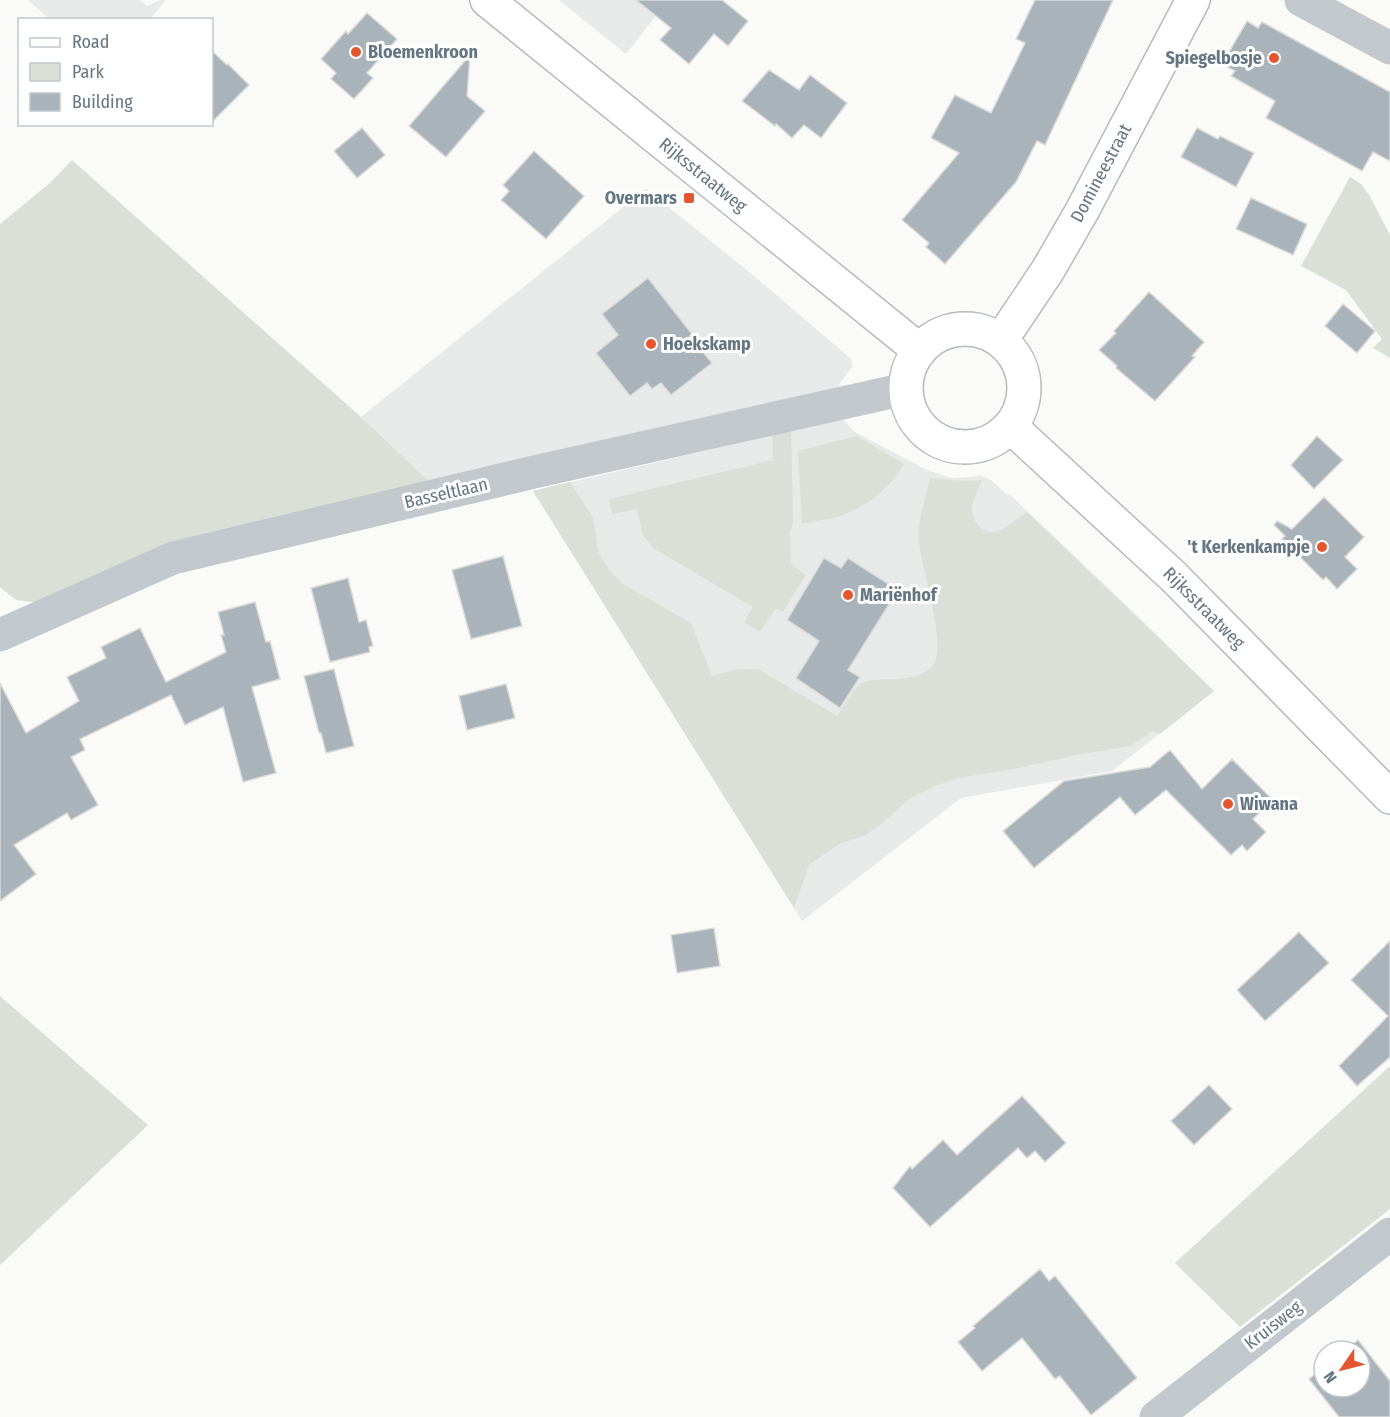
<svg xmlns="http://www.w3.org/2000/svg" width="1390" height="1417" font-family="'Fira Sans Condensed',sans-serif">
	<style>
		.built { fill: #e8e9e9 }
		.green { fill: #dadfd7 }
		.building { fill: #aab3b9; stroke: #dcdcda; stroke-width: 1.5 }
		.lines { fill: none; stroke-linecap: round; stroke-linejoin: round }
		.major-casing { stroke: #b5babe; stroke-width: 36 }
		.minor { stroke: #c3c8cc; stroke-width: 33 }
		.major { stroke: #fff; stroke-width: 33 }
		.poi-dot { fill: #e4572e; stroke: #fff; stroke-width: 2 }
		.labels { text-anchor: middle; dominant-baseline: central; stroke-width: 6; stroke-linejoin: round; paint-order: stroke }
		.poi-label { font-size: 18px; font-weight: bold; fill: #657683; stroke: #fff; text-anchor: start }
		.street-label { font-size: 18px; fill: #657683; stroke: #fff }
	</style>
	<rect width="100%" height="100%" fill="#fafaf8"/>
	<g class="built">
		<polygon points="28,0 140,0 147,6 160,0 166,0 150,19 51,20"/>
		<polygon points="559,0 668,0 626,54"/>
		<polygon points="646,189 753,275 851,359 853,366 840,383 836,393 435,487 361,417"/>
		<polygon points="843,419 855,432 927,470 952,478 981,476 991,480 1007,495 1009,494 1119,598 1214,691 1112,771 961,798 802,921 533,491"/>
	</g>
	<g class="green">
		<polygon points="72,160 361,417 435,487 39,603 16,600 0,587 0,224 51,182"/>
		<polygon points="1350,177 1361,184 1369,195 1390,235 1390,358 1373,348 1382,339 1346,290 1301,266"/>
		<polygon points="791,422 793,524 790,531 791,564 806,575 783,612 776,608 760,632 744,622 753,607 655,549 643,536 637,509 612,514 609,499 773,460 772,427"/>
		<path d="M857,436L904,464C879,503 848,519 802,523L798,451Z"/>
		<path d="M930,478L965,481L982,480C979,488 973,498 972,507C971,519 981,534 995,532C1006,529 1018,518 1027,512L1214,691L1160,734L1152,731L1131,746L1076,755L1015,769L958,778L935,786L909,799L878,827L865,835L839,844L809,865L794,908L533,491L570,482L593,517L598,551L609,570L623,584L691,623L712,676L739,669H758L837,716C844,707 850,693 858,686C871,673 911,687 932,667C949,649 921,567 919,541C917,520 926,498 930,478Z"/>
		<polygon points="0,996 148,1125 0,1265"/>
		<polygon points="1390,1066 1390,1209 1240,1327 1175,1263"/>
	</g>
	<g class="building">
		<polygon points="636,0 722,0 748,21 728,46 714,34 689,64 660,40 671,28"/>
		<polygon points="1035,0 1113,0 1045,145 1037,141 1016,182 945,264 926,247 929,243 902,220 959,153 931,138 955,95 991,113 1025,43 1016,39"/>
		<polygon points="367,13 397,39 367,73 373,78 354,99 331,79 336,73 321,59 346,31 348,34"/>
		<polygon points="1247,21 1258,28 1262,22 1390,92 1390,161 1373,152 1362,171 1266,118 1275,101 1231,76 1235,71 1222,64"/>
		<polygon points="212,51 227,65 228,64 249,85 212,122"/>
		<polygon points="470,55 467,96 485,111 446,157 409,126"/>
		<polygon points="769,70 799,90 810,75 847,103 821,138 804,125 792,138 776,124 775,126 742,101"/>
		<polygon points="362,128 385,155 357,178 334,151"/>
		<polygon points="1197,128 1218,139 1220,136 1254,153 1236,187 1181,157"/>
		<polygon points="534,151 584,196 546,239 501,200 509,191 503,185"/>
		<polygon points="1251,198 1307,224 1293,255 1236,229"/>
		<polygon points="648,278 692,334 690,336 712,363 671,395 661,383 652,389 647,383 630,396 596,353 618,335 602,314"/>
		<polygon points="1149,292 1204,342 1192,356 1195,357 1155,401 1116,368 1117,366 1099,350 1116,333 1114,331"/>
		<polygon points="1343,304 1375,331 1357,353 1325,326"/>
		<polygon points="1317,436 1343,460 1314,489 1291,465"/>
		<polygon points="1324,497 1364,537 1345,557 1357,569 1337,589 1326,577 1323,580 1282,539 1285,536 1274,525 1277,521 1292,529"/>
		<polygon points="503,556 522,626 471,639 452,570"/>
		<polygon points="824,558 841,568 848,558 898,590 848,670 860,677 840,708 796,678 819,641 787,620"/>
		<polygon points="348,578 359,622 366,620 373,646 369,647 370,652 330,662 311,588"/>
		<polygon points="255,602 266,642 270,641 280,679 252,687 276,773 243,782 223,707 185,725 171,695 80,739 85,750 71,757 98,805 71,820 67,813 14,845 36,874 0,901 0,683 26,733 79,701 67,677 106,658 101,647 140,628 166,682 226,652 221,635 224,635 218,612"/>
		<polygon points="334,669 354,746 326,753 321,733 319,733 304,676"/>
		<polygon points="506,684 515,718 467,730 459,696"/>
		<polygon points="1170,750 1202,789 1232,759 1273,800 1253,819 1266,832 1247,851 1242,845 1231,855 1166,790 1135,815 1120,797 1034,868 1003,831 1064,781 1150,767"/>
		<polygon points="714,928 720,966 677,973 671,935"/>
		<polygon points="1299,932 1329,963 1265,1021 1237,990"/>
		<polygon points="1390,941 1390,1057 1357,1086 1339,1066 1388,1016 1351,980"/>
		<polygon points="1209,1085 1232,1109 1194,1145 1171,1121"/>
		<polygon points="1022,1096 1066,1143 1045,1162 1035,1151 1027,1158 1018,1148 930,1227 893,1188 910,1166 912,1169 943,1140 957,1155"/>
		<polygon points="1040,1269 1049,1281 1055,1276 1137,1378 1091,1415 1060,1376 1055,1379 1022,1338 982,1371 958,1342 975,1328 973,1326"/>
		<polygon points="1358,1340 1390,1381 1390,1417 1339,1417 1309,1379 1324,1367 1324,1387 1360,1387 1360,1351 1344,1351"/>
	</g>
	<g class="lines">
		<defs>
			<g id="major">
				<polyline points="487,0 919,350"/>
				<circle cx="965" cy="388" r="59"/>
				<polyline points="1001,340 1048,270 1082,211 1193,0"/>
				<polyline points="1010,426 1174,577 1390,797"/>
			</g>
		</defs>
		<use href="#major" class="major-casing"/>
		<g class="minor">
			<polyline points="1301,0 1390,48"/>
			<polyline points="0,635 173,558 534,472 905,389"/>
			<polyline points="1156,1417 1390,1234"/>
		</g>
		<use href="#major" class="major"/>
	</g>
	<g class="poi-dot">
		<circle cx="356" cy="52" r="6"/>
		<circle cx="1274" cy="58" r="6"/>
		<rect x="683" y="192" width="12" height="12" rx="3"/>
		<circle cx="651" cy="344" r="6"/>
		<circle cx="1322" cy="547" r="6"/>
		<circle cx="848" cy="595" r="6"/>
		<circle cx="1228" cy="804" r="6"/>
	</g>
	<g class="labels">
		<g class="poi-label">
			<text x="368" y="52">Bloemenkroon</text>
			<text x="1262" y="58" text-anchor="end">Spiegelbosje</text>
			<text x="677" y="198" text-anchor="end">Overmars</text>
			<text x="663" y="344">Hoekskamp</text>
			<text x="1310" y="547" text-anchor="end">'t Kerkenkampje</text>
			<text x="860" y="595">Mariënhof</text>
			<text x="1240" y="804">Wiwana</text>
		</g>
		<g class="street-label">
			<text transform="translate(1101 173) rotate(-62)">Domineestraat</text>
			<text transform="translate(703 175) rotate(39)">Rijksstraatweg</text>
			<text transform="translate(446 493) rotate(-13)">Basseltlaan</text>
			<text transform="translate(1204 608) rotate(45)">Rijksstraatweg</text>
			<text transform="translate(1273 1325) rotate(-38)">Kruisweg</text>
		</g>
	</g>
	<rect x="18" y="18" width="195" height="108" fill="#ffffff" stroke="#c1c8cd" stroke-width="1.5"/>
	<rect x="30" y="38" width="30" height="9" fill="#ffffff" stroke="#c1c8cd" stroke-width="1.5"/>
	<text x="72" y="48" font-size="18" fill="#657683">Road</text>
	<rect x="30" y="63" width="30" height="18" fill="#dadfd7" stroke="#c1c8cd" stroke-width="1.5"/>
	<text x="72" y="78" font-size="18" fill="#657683">Park</text>
	<rect x="30" y="93" width="30" height="18" fill="#aab3b9" stroke="#c1c8cd" stroke-width="1.5"/>
	<text x="72" y="108" font-size="18" fill="#657683">Building</text>
	<g transform="translate(1342 1369) rotate(235)"><circle r="28" fill="#ffffff" stroke="#c1c8cd" stroke-width="1.5"/>
	<path d="M0-4.5L10 22L0 15L-10 22Z" fill="#e4572e"/>
	<text y="-9" font-size="16" font-weight="bold" text-anchor="middle" fill="#657683">N</text>
	</g>
</svg>
